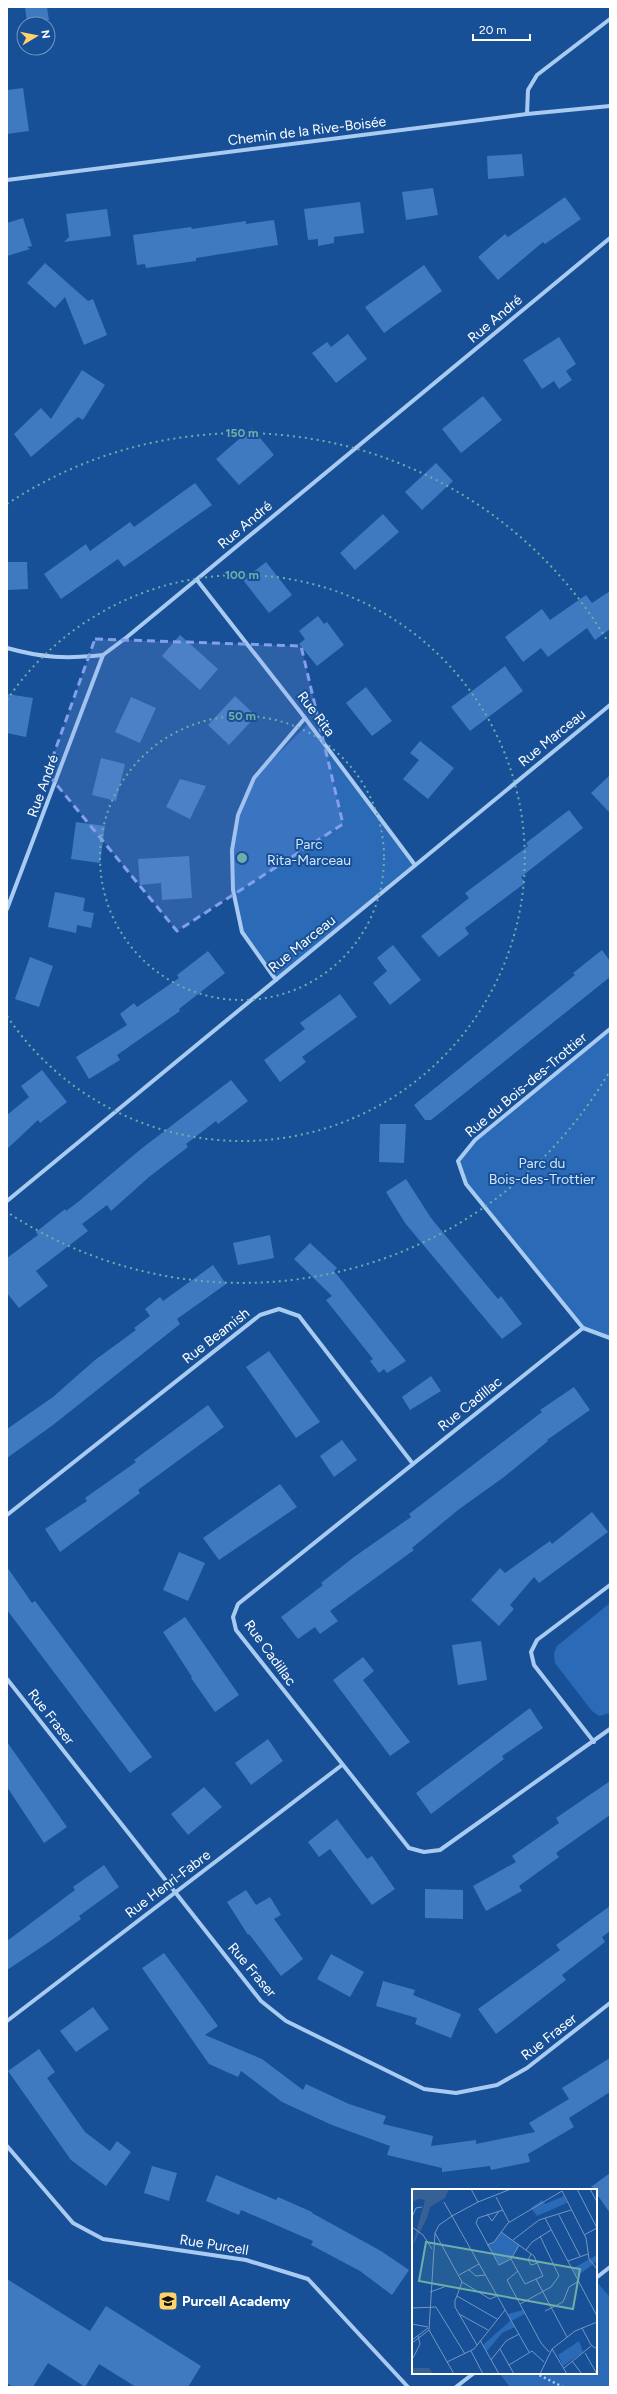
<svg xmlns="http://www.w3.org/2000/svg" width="617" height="2394" font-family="Figtree,sans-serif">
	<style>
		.green { fill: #2a6ab6 }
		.building { fill: #3f79bf }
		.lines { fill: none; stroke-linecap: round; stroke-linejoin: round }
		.path { stroke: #aacbf1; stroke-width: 2.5; stroke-dasharray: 2 3; stroke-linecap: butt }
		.minor { stroke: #aacbf1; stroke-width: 4 }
		.marked { fill: #839eea; fill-opacity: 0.2; stroke: #839eea; stroke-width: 3; stroke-dasharray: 8 5; stroke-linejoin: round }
		.ring { fill: none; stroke: #6fada8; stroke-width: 2; stroke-dasharray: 2 4 }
		.labels { text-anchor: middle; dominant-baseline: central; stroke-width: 4; stroke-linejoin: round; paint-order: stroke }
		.street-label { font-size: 14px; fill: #fff; stroke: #175097 }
		.park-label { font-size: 14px; fill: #d1e5fc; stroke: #175097 }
		.poi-label { font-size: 14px; font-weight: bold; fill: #fff; stroke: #175097; text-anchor: start }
		.inset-road { fill: none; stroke: #7496c1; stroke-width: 1 }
		.view { fill: #6fada8; fill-opacity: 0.15; stroke: #6fada8; stroke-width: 2 }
		.inset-edge { fill: none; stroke: #fff; stroke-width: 2 }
		.centre { fill: #6fada8; stroke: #175097; stroke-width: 2 }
		.ring-label { font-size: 12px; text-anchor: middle; font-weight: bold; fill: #6fada8; stroke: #175097; stroke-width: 4; stroke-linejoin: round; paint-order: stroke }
	</style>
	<rect width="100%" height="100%" fill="#175097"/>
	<g class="green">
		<polygon points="309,723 415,865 276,980 242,932 233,890 232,850 238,815 254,778"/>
		<polygon points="610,1029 610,1338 583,1328 466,1184 458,1161 475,1140"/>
		<polygon points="610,1603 610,1713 599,1716 592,1711 555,1663 554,1653 557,1646"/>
		<polygon points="596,2281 610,2297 610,2387 510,2387 499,2373 596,2373"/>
	</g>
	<g class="building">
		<polygon points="25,7 47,7 49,20 27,23"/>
		<polygon points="23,88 29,131 7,134 7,90"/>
		<polygon points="522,154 524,176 488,179 487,156"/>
		<polygon points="433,188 438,215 406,220 402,192"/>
		<polygon points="565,197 581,219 545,244 543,242 498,280 478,257 505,234 508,237"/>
		<polygon points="360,202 364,233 334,237 334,243 318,246 318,239 308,240 304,209"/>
		<polygon points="107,209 111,236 64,242 69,237 66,214"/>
		<polygon points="23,218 32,246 27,247 30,249 7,256 7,223"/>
		<polygon points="274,220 278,245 196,258 196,261 146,268 145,264 137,265 133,235 191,227 192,229 246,221 246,224"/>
		<polygon points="45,263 88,301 93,299 107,335 84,345 65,297 55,308 27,283"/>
		<polygon points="424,265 442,291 384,333 365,307"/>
		<polygon points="348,334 367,359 336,383 312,353 327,342 331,347"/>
		<polygon points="559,337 576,364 566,371 572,380 559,389 554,381 542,389 523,360"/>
		<polygon points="82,370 105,385 83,420 78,417 31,457 14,434 41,408 51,419"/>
		<polygon points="483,396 502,420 461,453 442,429"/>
		<polygon points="252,428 274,455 239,485 216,459"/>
		<polygon points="436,463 453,481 422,510 405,492"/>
		<polygon points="195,483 212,505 124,567 118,559 61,599 44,574 86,544 90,551 130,522 134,527"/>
		<polygon points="383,514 399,532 355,570 340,553"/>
		<polygon points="7,562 27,562 28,589 7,590"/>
		<polygon points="266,562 292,595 269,613 243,580"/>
		<polygon points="610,591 610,629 595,640 587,628 548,657 541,648 523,662 505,637 542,609 550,620 586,595 592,603"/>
		<polygon points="318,616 324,624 327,622 344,645 317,666 299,644 305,639 299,631"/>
		<polygon points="180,635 218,669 200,690 162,656"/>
		<polygon points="505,666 523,691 470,731 451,707"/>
		<polygon points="366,687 392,721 372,736 346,703"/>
		<polygon points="7,694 33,698 26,737 7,733"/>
		<polygon points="235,696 256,716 229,745 208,725"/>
		<polygon points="131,697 156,708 140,743 115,732"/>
		<polygon points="420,741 454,768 428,799 403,779 419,760 410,753"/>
		<polygon points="101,758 125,764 116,801 92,795"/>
		<polygon points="610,775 610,813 591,793"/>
		<polygon points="180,779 206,786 190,819 166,807"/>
		<polygon points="569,810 583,828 521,877 525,883 465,928 469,934 439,957 421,936 469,898 465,893 528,846 526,843"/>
		<polygon points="76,822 105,826 100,863 71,859"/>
		<polygon points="189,856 192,898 162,900 161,883 140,885 138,859"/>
		<polygon points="55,892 85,898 83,911 94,913 91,928 77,925 76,933 48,927"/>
		<polygon points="393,945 421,980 390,1005 373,983 387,971 377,958"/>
		<polygon points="602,950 610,961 610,977 431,1120 425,1120 414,1105 575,975 573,973"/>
		<polygon points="208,951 225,973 179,1009 180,1011 117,1055 120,1060 89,1079 76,1057 127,1025 120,1014 134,1003 137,1007 179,978 177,975"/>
		<polygon points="30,957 53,966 39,1007 15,999"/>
		<polygon points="340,994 357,1017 302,1057 306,1062 280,1082 264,1060 305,1029 300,1023"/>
		<polygon points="42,1070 67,1102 40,1123 38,1120 7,1149 7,1115 29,1097 21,1086"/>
		<polygon points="231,1080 248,1101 218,1124 216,1121 186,1144 188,1147 149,1177 111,1211 107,1205 82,1224 88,1231 36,1271 48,1286 19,1308 7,1293 7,1258 38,1235 36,1232 65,1209 66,1211 78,1202 141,1149"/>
		<polygon points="380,1124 406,1124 404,1163 379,1162"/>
		<polygon points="406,1179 431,1218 498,1299 501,1296 522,1324 502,1339 405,1223 386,1192"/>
		<polygon points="270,1235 274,1258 238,1265 233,1243"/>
		<polygon points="310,1243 337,1268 334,1271 406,1361 387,1373 384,1369 379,1373 370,1361 373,1359 326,1300 332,1296 294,1259"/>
		<polygon points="213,1265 226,1284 177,1319 180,1324 53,1425 7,1458 7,1429 53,1397 95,1360 136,1330 134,1328 150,1316 145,1309 160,1297 163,1301"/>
		<polygon points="269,1351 320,1422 296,1438 246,1367"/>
		<polygon points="431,1376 441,1391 410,1410 402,1397"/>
		<polygon points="574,1387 590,1410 547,1440 548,1441 504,1477 458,1510 412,1548 414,1550 330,1611 338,1621 320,1634 315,1627 298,1639 281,1617 323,1585 321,1583 354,1557 411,1517 409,1514 542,1412 540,1410"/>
		<polygon points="208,1405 224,1427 138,1490 140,1493 60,1552 45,1529 87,1501 85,1498 136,1462 134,1460"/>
		<polygon points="342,1440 357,1460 334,1477 320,1456"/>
		<polygon points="280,1484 297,1507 219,1560 203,1538"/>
		<polygon points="592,1512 608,1532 539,1583 534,1577 510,1605 514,1609 499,1626 471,1600 500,1568 505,1573 550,1541 552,1544"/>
		<polygon points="179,1552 205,1563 188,1601 163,1590"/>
		<polygon points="7,1567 32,1603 35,1601 152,1757 130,1773 7,1610"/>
		<polygon points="185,1617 239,1695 215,1712 191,1678 192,1677 163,1632"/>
		<polygon points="481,1641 487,1680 458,1685 452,1645"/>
		<polygon points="363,1657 374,1671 363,1680 410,1742 390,1756 333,1680"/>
		<polygon points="530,1708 543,1728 502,1756 504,1759 431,1814 416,1793"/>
		<polygon points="268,1739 283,1761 251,1785 235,1763"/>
		<polygon points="7,1742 67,1827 44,1843 7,1787"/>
		<polygon points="610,1781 610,1815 556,1853 559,1857 519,1886 522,1891 486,1911 473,1886 516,1862 512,1856 559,1823 556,1818"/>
		<polygon points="204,1787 222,1807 188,1835 171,1814"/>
		<polygon points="337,1819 367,1859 372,1856 395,1889 372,1905 330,1849 319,1857 308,1842"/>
		<polygon points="104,1865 119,1887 79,1916 81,1919 49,1942 7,1970 7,1941 75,1890 73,1887"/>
		<polygon points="425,1889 463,1890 463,1919 425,1918"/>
		<polygon points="246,1890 256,1905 270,1897 281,1915 274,1919 303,1959 281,1976 249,1934 248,1935 227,1902"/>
		<polygon points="610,1906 610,1931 602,1937 605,1942 562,1975 566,1980 496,2034 478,2009 560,1950 556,1945"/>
		<polygon points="164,1953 218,2026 205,2035 262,2059 303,2090 306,2084 349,2104 386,2116 383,2124 433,2136 431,2146 476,2140 476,2144 535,2132 529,2123 569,2099 562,2088 610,2058 610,2092 569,2118 574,2127 528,2154 530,2162 491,2170 490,2166 442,2172 442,2168 387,2155 390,2146 332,2125 282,2102 241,2071 238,2077 209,2064 142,1968"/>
		<polygon points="331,1954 364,1972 350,1997 317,1979"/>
		<polygon points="383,1981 415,1990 413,1995 461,2014 451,2038 415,2024 417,2018 376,2006"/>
		<polygon points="93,2007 109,2029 76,2052 60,2031"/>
		<polygon points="39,2049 55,2072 47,2078 85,2132 110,2151 117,2141 131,2152 106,2186 71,2160 8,2071"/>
		<polygon points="152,2166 177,2173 169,2201 144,2193"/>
		<polygon points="610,2173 610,2213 596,2193 596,2190 591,2187"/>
		<polygon points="216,2175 276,2200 278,2197 312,2212 312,2213 381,2251 409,2270 392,2295 360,2271 311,2245 313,2241 241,2210 239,2215 206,2201"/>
		<polygon points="7,2279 90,2331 106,2306 201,2366 188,2387 136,2387 99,2364 85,2387 48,2363 33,2387 13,2387 7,2383"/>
	</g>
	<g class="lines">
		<polyline class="path" points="535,2373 563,2387"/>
		<g class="minor">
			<polyline points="527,114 528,90 537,75 610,19"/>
			<polyline points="7,180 527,114 610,106"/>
			<polyline points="197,580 305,718 415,865"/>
			<path d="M7,648C43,658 66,659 103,655"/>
			<polyline points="7,909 103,655 127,637 610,238"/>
			<polyline points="276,980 242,932 233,890 232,850 238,815 254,778 305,718"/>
			<polyline points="610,1029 475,1140 458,1161 466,1184 583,1328 610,1338"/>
			<polyline points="7,1201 610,705"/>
			<polyline points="583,1328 238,1604 233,1617 236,1630 409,1848 424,1852 440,1850 610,1729"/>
			<polyline points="7,1515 260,1315 279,1309 299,1316 413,1464"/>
			<polyline points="7,1679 261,2001 286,2021 424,2089 456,2093 497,2085 527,2068 610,2003"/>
			<polyline points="594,1742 534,1665 531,1652 537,1640 610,1585"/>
			<polyline points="7,2021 342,1765"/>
			<polyline points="7,2146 73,2223 103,2239 246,2260 308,2279 408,2387"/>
			<polyline points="596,2278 610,2267"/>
			<polyline points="456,2387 474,2373"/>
		</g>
	</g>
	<path class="marked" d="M95,639L301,646L343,824L177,931L47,773Z"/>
	<g class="ring">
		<circle cx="242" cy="858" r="142"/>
		<path d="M7 700A283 283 0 1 1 7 1016"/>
		<path d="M608 1074A425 425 0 0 1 7 1212M7 504A425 425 0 0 1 608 642"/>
	</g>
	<defs>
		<symbol id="school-square" viewBox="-11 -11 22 22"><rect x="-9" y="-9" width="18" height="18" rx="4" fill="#ffd36a" stroke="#175097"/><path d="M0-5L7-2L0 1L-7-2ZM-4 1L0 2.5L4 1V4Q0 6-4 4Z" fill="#111"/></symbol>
	</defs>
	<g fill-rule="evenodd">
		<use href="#school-square" x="157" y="2290" width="22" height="22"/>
	</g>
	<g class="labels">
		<g class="street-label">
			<text transform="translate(307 131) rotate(-7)">Chemin de la Rive-Boisée</text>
			<text transform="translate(495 319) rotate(-40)">Rue André</text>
			<text transform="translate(245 525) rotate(-40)">Rue André</text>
			<text transform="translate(316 714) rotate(53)">Rue Rita</text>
			<text transform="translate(552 738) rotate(-39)">Rue Marceau</text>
			<text transform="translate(43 786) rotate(-70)">Rue André</text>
			<text transform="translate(302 944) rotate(-39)">Rue Marceau</text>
			<text transform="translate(526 1085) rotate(-40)">Rue du Bois-des-Trottier</text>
			<text transform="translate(216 1336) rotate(-38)">Rue Beamish</text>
			<text transform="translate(470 1404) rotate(-39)">Rue Cadillac</text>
			<text transform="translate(270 1653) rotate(54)">Rue Cadillac</text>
			<text transform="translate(51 1717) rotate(52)">Rue Fraser</text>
			<text transform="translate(168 1884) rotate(-37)">Rue Henri-Fabre</text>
			<text transform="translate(252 1970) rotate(50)">Rue Fraser</text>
			<text transform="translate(549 2037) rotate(-38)">Rue Fraser</text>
			<text transform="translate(214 2245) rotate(9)">Rue Purcell</text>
		</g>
		<g class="park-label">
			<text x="309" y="844">Parc<tspan x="309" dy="16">Rita-Marceau</tspan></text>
			<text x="542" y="1163">Parc du<tspan x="542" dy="16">Bois-des-Trottier</tspan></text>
		</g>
		<g class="poi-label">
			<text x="182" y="2301">Purcell Academy</text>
		</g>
	</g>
	<g transform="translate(412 2189)">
		<rect width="185" height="185" fill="#175097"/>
		<path d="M152,7L155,14L125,27L119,19L130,11L133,15ZM89,43L107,56L99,70L88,76L75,56L82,53ZM185,66V72L164,88L160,80ZM111,121L113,125L99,132L103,138L90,144L75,162L71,156L99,131L96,125ZM167,152L171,163L151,177L146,166Z" fill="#2a6ab6"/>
		<path d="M0,0H37L33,9L18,18L15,29L0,58L13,11L6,10L0,13ZM0,179H17L22,185H0Z" fill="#376094"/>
		<path class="inset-road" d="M59,0L66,13M165,0L185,39M178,0L185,13M150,2L174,49L177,70L185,80M84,8L97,33M32,13L117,163M91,21L66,29L64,34L87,76L99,70L107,56M75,25L80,32L87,22M147,26L168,67M0,28L4,19L10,18M133,29L185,127M0,38L11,46L20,60M89,43L122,67L131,87L113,95L99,70M23,44L50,93L78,110L85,107M172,46L185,39M101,51L127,31L159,21M75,56L82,53L96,34L150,2M114,61L120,53L139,41M119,65L116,71L119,76L126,74M156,72L176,65M57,81L64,87L73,86M106,82L95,91L129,154L137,163M47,86L67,75M124,90L155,148M50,93L43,112V118L65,156M18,103L32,98M45,107L85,130M108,115L139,98L147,87L128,47M0,119L24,118L53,165M133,122L151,113L157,98L167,92M47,125L76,141M0,135L16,138M170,139L179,156L185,160M0,151L16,139M68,151L87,185M0,154L17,141M88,160L102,185M140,160L155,185M59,162L71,185M173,164L185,185M1,169L8,155L6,147M79,171L94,152L107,145M160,172L170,185M35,173L62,160L93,121M97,176L120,162L132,173M152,179L179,157M42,185L17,141L23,44L27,36L40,27L66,13L99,0M128,185L140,160L163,142L185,133"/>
		<path class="view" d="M14,53L168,80L161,120L7,92Z"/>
		<rect width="185" height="185" class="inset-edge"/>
	</g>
	<circle cx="242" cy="858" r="6" class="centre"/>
	<g class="ring-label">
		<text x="242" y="437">150 m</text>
		<text x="242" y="579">100 m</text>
		<text x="242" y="720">50 m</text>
	</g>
	<rect width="617" height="2394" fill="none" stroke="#ffffff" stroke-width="16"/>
	<g transform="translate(36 36) rotate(80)"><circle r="19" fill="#175097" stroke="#7496c1"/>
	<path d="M0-3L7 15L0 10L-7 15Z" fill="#ffd36a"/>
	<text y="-6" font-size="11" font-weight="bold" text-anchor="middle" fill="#ffffff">N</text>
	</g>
	<path d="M473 34v6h57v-6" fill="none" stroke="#ffffff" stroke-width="2"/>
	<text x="479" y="34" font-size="12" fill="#ffffff" stroke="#175097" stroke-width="3" paint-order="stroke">20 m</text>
</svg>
